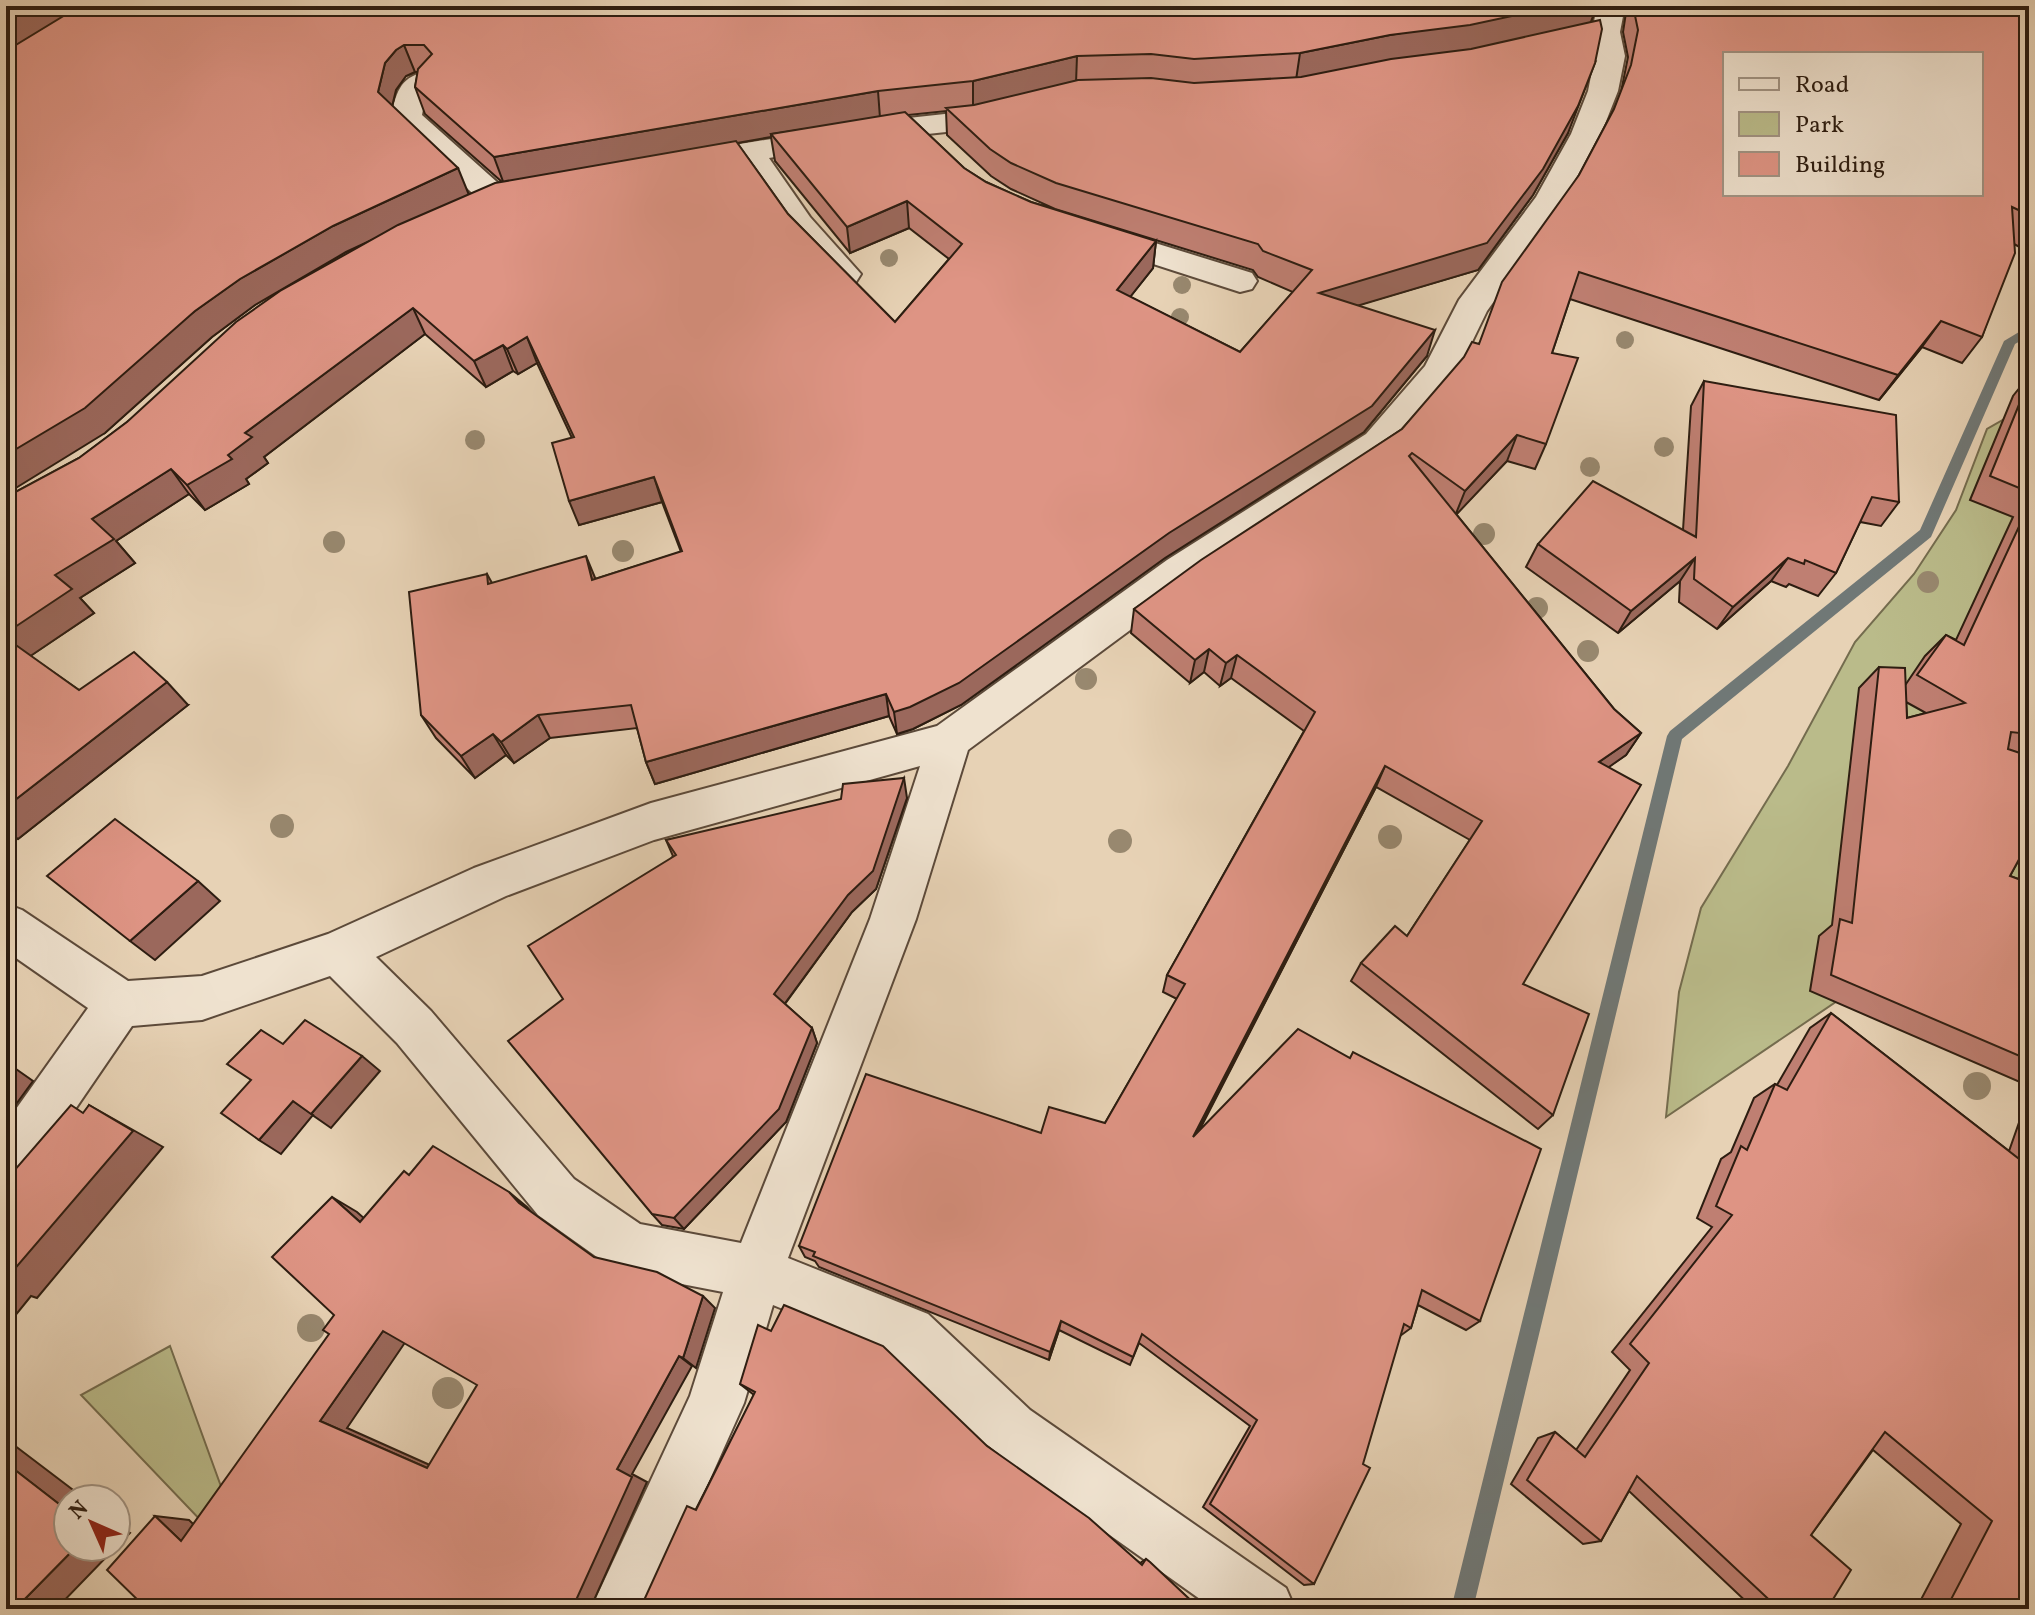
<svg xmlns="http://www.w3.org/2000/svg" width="2035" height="1615" font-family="Vollkorn,serif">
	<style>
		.green { fill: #babb8a; stroke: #746c4e; stroke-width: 2 }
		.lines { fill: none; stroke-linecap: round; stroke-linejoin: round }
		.stream { fill: #707876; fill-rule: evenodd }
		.minor-casing { stroke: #5c4a3a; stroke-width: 4 }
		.minor { fill: #efe2cf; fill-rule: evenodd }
		.tree { fill: #98886f }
		.wall { fill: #bf7f72; stroke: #2d1d11; stroke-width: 2; fill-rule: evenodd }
		.shaded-wall { fill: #9b685c; stroke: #2d1d11; stroke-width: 2 }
		.building { fill: #de9484; stroke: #2d1d11; stroke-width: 2; fill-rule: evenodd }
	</style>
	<rect width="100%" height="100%" fill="#e7d2b5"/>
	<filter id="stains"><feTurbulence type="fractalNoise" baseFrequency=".0025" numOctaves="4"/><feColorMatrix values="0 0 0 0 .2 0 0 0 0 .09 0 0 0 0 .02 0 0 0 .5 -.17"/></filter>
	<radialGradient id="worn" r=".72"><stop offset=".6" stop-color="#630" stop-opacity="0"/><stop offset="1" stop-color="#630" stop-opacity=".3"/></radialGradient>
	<g class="green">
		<polygon points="2029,405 2029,871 1666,1117 1679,992 1701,908 1788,766 1855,642 1914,574 1956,510 1987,429"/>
		<polygon points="170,1346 227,1503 206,1526 81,1395"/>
	</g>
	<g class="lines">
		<polygon class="stream" points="2029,326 2029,336 2015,344 1931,537 1682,739 1473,1609 1451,1609 1667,736 1670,731 1920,530 2004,341"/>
		<defs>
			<g id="minor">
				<path d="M1597,6H1625L1620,32L1625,56L1618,91L1601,134L1566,200L1487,311L1453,381L1392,452L1195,582L968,750L916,919L788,1258L928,1314L1030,1410L1286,1588L1295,1609H1214L990,1450L890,1353L773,1305L744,1403L652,1609H591L690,1396L723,1292L630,1274L611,1267L538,1215L397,1043L330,976L202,1020L132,1026L24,1184L6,1191V1123L88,1008L6,951V904L22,910L128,981L202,976L328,934L474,868L651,803L937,726L1167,560L1366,434L1425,366L1459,300L1536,197L1571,134L1588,91L1595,56L1592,32ZM920,766L870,919L741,1243L640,1224L574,1179L431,1011L376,957L506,896L654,840Z"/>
				<path d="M424,72L434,75L439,81L426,94L422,115L507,191L512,198L507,205L496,208L485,205L391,117C396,94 399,78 424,72Z"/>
				<polygon points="1003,103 1014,106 1018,112 1014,118 974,129 881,139 769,158 810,217 861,274 856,282 844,285 832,282 788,231 741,163 685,173 674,170 669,163 674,156 685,153 881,121 972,111"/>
				<polygon points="1097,225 1252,273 1257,281 1252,289 1240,292 1085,242 1081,235 1085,228"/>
			</g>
		</defs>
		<use href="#minor" class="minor-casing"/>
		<use href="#minor" class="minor"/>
	</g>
	<g class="tree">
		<circle cx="889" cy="258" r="9"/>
		<circle cx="1182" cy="285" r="9"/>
		<circle cx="1180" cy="317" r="9"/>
		<circle cx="1625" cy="340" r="9"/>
		<circle cx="475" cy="440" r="10"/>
		<circle cx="1664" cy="447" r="10"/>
		<circle cx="1590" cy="467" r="10"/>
		<circle cx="1484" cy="534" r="11"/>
		<circle cx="334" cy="542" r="11"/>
		<circle cx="623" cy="551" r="11"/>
		<circle cx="1928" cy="582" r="11"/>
		<circle cx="1537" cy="608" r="11"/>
		<circle cx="1588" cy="651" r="11"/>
		<circle cx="1086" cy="679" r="11"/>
		<circle cx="282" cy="826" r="12"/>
		<circle cx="1390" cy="837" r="12"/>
		<circle cx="1120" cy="841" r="12"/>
		<circle cx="1977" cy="1086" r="14"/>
		<circle cx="311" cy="1328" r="14"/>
		<circle cx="448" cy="1393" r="16"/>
	</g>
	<g class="wall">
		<path d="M6,6H1597L1591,22L1568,133L1533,195L1478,270L1358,305L1427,356L1364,432L1165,558L961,705L913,729L897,734L889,716L655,784L646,762L637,728L550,738L514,763L506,755L475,778L436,738L421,715L487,574L492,583L595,579L681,552L662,502L579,525L572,438L537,363L518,374L513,371L486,387L425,334L264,457L268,463L246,479L249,484L205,510L189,494L116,541L135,563L80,598L94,613L30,656L79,690L188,705L18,839L6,830V497L79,458L367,242L346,252L255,305L212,337L105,433ZM415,72H418L415,87L425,114L502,182L469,195L392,106L396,90L406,76ZM946,111L947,135L991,176L1011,189L1055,209L1253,270L1258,277L1293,292L1240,352L1130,297L1153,268L1156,241L1031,202L986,182L964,168L908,115ZM771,137L775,161L850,253L909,228L949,259L895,322L788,214L737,143Z"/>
		<polygon points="1627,6 2029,6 2029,252 2014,244 1982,337 1962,363 1922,347 1879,400 1570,299 1552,353 1546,444 1535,469 1507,461 1456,514 1614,709 1641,733 1626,755 1608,767 1523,984 1553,1115 1538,1129 1351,981 1361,963 1407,936 1470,840 1376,787 1198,1133 1480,1321 1466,1330 1418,1305 1411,1328 1400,1336 1314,1584 1304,1585 1203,1507 1250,1426 1139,1343 1130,1365 1059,1330 1049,1360 819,1267 815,1261 805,1257 799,1246 1041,1133 1105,1123 1177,999 1163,992 1167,975 1304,731 1231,678 1220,686 1204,672 1190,683 1131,633 1134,609 1402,429 1479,344 1579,175 1614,109 1621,92 1628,57 1623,32"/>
		<path d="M2029,376V841L2010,876L2029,883V1086L1810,991L1819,936L1832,925L1859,688L1879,667L1906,684L1925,656L1946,635L1956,640L2013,517L1970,500L2013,396ZM1906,702L1926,713L1907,718Z"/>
		<polygon points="1704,381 1899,502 1881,526 1860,522 1836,573 1818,596 1789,584 1786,587 1771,581 1717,629 1679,602 1680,581 1618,633 1526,567 1538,544 1683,530 1691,406"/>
		<polygon points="907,798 876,889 852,912 785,1004 812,1028 817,1043 786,1122 684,1229 662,1225 652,1214 563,999 673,856 666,840"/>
		<polygon points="1831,1013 2009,1151 2029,1094 2029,1609 1916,1609 1961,1524 1873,1450 1811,1535 1827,1609 1754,1609 1629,1491 1601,1541 1583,1544 1511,1484 1538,1438 1555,1432 1576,1450 1630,1370 1612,1352 1712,1227 1697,1218 1721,1159 1731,1152 1754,1098 1775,1084 1777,1085 1810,1028"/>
		<polygon points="740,1384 987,1446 1140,1563 1146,1559 1200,1609 696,1509 754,1395"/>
		<polygon points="1643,1608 1661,1608 1662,1609 1642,1609"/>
	</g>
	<g class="shaded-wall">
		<polygon points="28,6 93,6 6,56 6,19"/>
		<polygon points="1558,6 1597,6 1590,24 1462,52 1296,80 1300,53 1390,35"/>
		<polygon points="404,45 415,72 406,76 396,90 389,119 378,92 385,63 396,50"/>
		<polygon points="1077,56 1076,83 973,108 973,81"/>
		<polygon points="1595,63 1568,133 1533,195 1478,270 1313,319 1319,293"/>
		<polygon points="878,91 880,118 771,134 771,137 504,184 494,157"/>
		<polygon points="458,168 469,195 346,252 255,305 212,337 105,433 6,494 6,455 195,311 240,279 333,226"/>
		<polygon points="907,201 909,228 850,253 847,227"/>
		<polygon points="1156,241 1153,268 1115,316 1117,290"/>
		<polygon points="413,308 425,334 264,457 268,463 246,479 249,484 205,510 187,485 228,455 245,433"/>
		<polygon points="1941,321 1922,347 1879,400 1898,375"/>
		<polygon points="1435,330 1427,356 1364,432 1165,558 961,705 913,729 897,734 894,712"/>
		<polygon points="527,337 537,363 518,374 507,349"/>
		<polygon points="503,345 513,371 486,387 474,361"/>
		<polygon points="1517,435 1507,461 1455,516 1465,491"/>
		<polygon points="171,469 189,494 116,541 135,563 80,598 94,613 26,659 6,639 6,633 55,575 92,519"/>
		<polygon points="654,477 662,502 579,525 569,501"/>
		<polygon points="586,556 596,580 592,580"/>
		<polygon points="1695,558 1680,581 1618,633 1631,611"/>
		<polygon points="1788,558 1771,581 1717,629 1733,607"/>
		<polygon points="1209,649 1204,672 1190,683 1195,660"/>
		<polygon points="1237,655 1231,678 1220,686 1226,663"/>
		<polygon points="167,682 188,705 18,839 6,830 6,807"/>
		<polygon points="886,694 889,716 655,784 646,762"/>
		<polygon points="538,715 550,738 514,763 501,742"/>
		<polygon points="1641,733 1626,755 1585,784 1599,762"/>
		<polygon points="493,734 506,755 475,778 461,756"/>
		<polygon points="1385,766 1376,787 1188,1151 1193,1137"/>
		<polygon points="904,778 907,798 876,889 852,912 780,1010 774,994"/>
		<polygon points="198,881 220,901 155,960 130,941"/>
		<polygon points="812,1028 817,1043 786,1122 684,1229 674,1218"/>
		<polygon points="362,1056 380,1071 331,1128 311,1114"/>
		<polygon points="6,1062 33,1081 6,1118"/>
		<polygon points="293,1101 313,1115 281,1154 259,1140"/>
		<polygon points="89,1105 163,1147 37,1298 31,1296 6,1327 6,1279"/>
		<polygon points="509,1192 527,1207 536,1217 519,1203"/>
		<polygon points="332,1197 357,1212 384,1236 360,1222"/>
		<polygon points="703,1296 715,1308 696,1368 683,1358"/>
		<polygon points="1061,1321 1059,1330 1049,1360 1050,1352"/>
		<polygon points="383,1331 406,1341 347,1428 450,1474 427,1468 320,1421"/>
		<polygon points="679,1356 692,1366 632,1474 647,1482 590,1609 572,1609 617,1469"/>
		<polygon points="6,1439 85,1499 68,1499 68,1511 6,1463"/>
		<polygon points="155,1516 189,1520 214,1544 181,1541"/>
		<polygon points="116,1523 130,1533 116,1547"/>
		<polygon points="76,1547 116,1547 56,1609 15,1609"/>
	</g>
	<g class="building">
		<polygon points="6,6 28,6 6,19"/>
		<polygon points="80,6 1558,6 1470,25 1390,35 1300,53 1194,59 1151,54 1077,56 973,81 878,91 494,157 415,87 418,69 432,54 424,45 404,45 396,50 385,63 378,92 458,168 333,226 240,279 195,311 85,408 6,455 6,51"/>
		<path d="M1633,6H2029V215L2012,207L2015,253L1982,337L1941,321L1898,375L1579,272L1552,353L1578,358L1546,444L1517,435L1465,491L1412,453L1409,456L1614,709L1641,733L1599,762L1641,785L1523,984L1589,1014L1553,1115L1361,963L1395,926L1407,936L1482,821L1385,766L1193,1137L1298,1029L1350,1058L1353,1052L1541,1149L1480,1321L1422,1290L1411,1328L1404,1324L1363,1464L1370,1468L1314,1584L1210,1504L1257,1420L1142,1334L1133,1357L1061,1321L1050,1352L813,1256L815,1252L799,1246L866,1074L1041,1133L1049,1107L1105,1123L1185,984L1167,975L1315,712L1237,655L1226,663L1209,649L1195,660L1134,609L1201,560L1402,429L1464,357L1472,342L1479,344L1502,282L1579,175L1614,109L1631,65L1638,30ZM1725,54H1981V194H1725Z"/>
		<polygon points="1600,20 1602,29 1595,63 1578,106 1543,169 1487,243 1319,293 1435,330 1372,406 1169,533 959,683 910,707 894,712 886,694 646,762 631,705 538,715 501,742 493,734 461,756 421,715 409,592 487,574 488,584 586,556 592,580 682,551 654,477 569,501 552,443 574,437 527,337 507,349 503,345 474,361 413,308 245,433 252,437 228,455 232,459 187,485 171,469 92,519 114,539 55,575 72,589 6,633 6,497 79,458 127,422 236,322 280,291 398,225 495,183 736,141 788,214 895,322 962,244 907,201 847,227 771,134 905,112 964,168 986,182 1031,202 1156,241 1117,290 1240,352 1312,270 1263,251 1258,244 1056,183 1011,163 990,149 946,108 974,105 1078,80 1151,78 1194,83 1301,77 1391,59 1471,49"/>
		<polygon points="2029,380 2029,492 1990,476"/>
		<polygon points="1704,381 1896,415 1899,502 1872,497 1836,573 1805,560 1804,564 1788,558 1733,607 1694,579 1695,558 1631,611 1538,544 1593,481 1696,537"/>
		<polygon points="2029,505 2029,734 2011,732 2008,749 2029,756 2029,841 2010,876 2029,883 2029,1060 1831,975 1840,919 1852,923 1879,667 1905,668 1907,718 1965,703 1917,675 1946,635 1964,645"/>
		<polygon points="6,638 79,690 134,652 167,682 6,807"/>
		<polygon points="904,778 873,871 848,895 774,994 812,1028 779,1109 674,1218 652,1214 508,1041 563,999 528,946 676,855 666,840 841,799 843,784"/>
		<polygon points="115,819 198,881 130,941 47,876"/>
		<polygon points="1831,1013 2027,1165 2029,1159 2029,1609 1946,1609 1992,1521 1885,1432 1811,1535 1851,1570 1827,1609 1779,1609 1637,1476 1601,1541 1527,1480 1555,1432 1585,1457 1649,1363 1630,1344 1732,1215 1716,1206 1741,1146 1747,1150 1775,1084 1787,1090"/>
		<polygon points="305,1020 362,1056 311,1114 293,1101 259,1140 221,1113 251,1080 227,1064 261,1030 283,1044"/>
		<polygon points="71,1105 83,1113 89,1105 133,1131 6,1279 6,1180"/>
		<path d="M433,1146L509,1192L519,1203L594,1257L657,1272L703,1296L683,1358L679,1356L617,1469L632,1477L572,1609H147L107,1570L155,1516L181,1541L329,1334L323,1330L334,1315L272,1257L332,1197L360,1222L404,1171L409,1175ZM383,1331L477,1385L427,1468L320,1421Z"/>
		<polygon points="784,1305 883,1346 987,1446 1089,1518 1142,1565 1146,1559 1150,1562 1200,1609 640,1609 687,1506 696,1510 755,1392 740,1384 758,1325 771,1331"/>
		<polygon points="6,1463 68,1511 68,1547 76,1547 15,1609 6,1609"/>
	</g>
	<rect width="2035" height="1615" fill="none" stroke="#e7d2b5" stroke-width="32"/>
	<rect x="8" y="8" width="2019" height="1599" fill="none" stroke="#2d1d11" stroke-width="4"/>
	<rect x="16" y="16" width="2003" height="1583" fill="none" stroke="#2d1d11" stroke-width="2"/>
	<rect x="1723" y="52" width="260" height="144" fill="#efe2cf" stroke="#a19383" stroke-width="2"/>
	<rect x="1739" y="78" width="40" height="12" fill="#efe2cf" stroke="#a19383" stroke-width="2"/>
	<text x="1795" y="92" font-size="24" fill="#2d1d11">Road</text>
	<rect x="1739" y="112" width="40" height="24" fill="#babb8a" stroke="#a19383" stroke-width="2"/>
	<text x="1795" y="132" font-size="24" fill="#2d1d11">Park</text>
	<rect x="1739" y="152" width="40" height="24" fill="#de9484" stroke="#a19383" stroke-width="2"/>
	<text x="1795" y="172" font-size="24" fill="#2d1d11">Building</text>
	<g transform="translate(92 1523) rotate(315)"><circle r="38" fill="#efe2cf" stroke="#a19383" stroke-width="2"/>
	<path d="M0-6L14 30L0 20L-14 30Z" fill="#8f2418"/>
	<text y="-12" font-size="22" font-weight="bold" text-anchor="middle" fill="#2d1d11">N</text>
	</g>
	<rect width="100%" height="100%" filter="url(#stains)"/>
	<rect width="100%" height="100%" fill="url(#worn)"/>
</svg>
